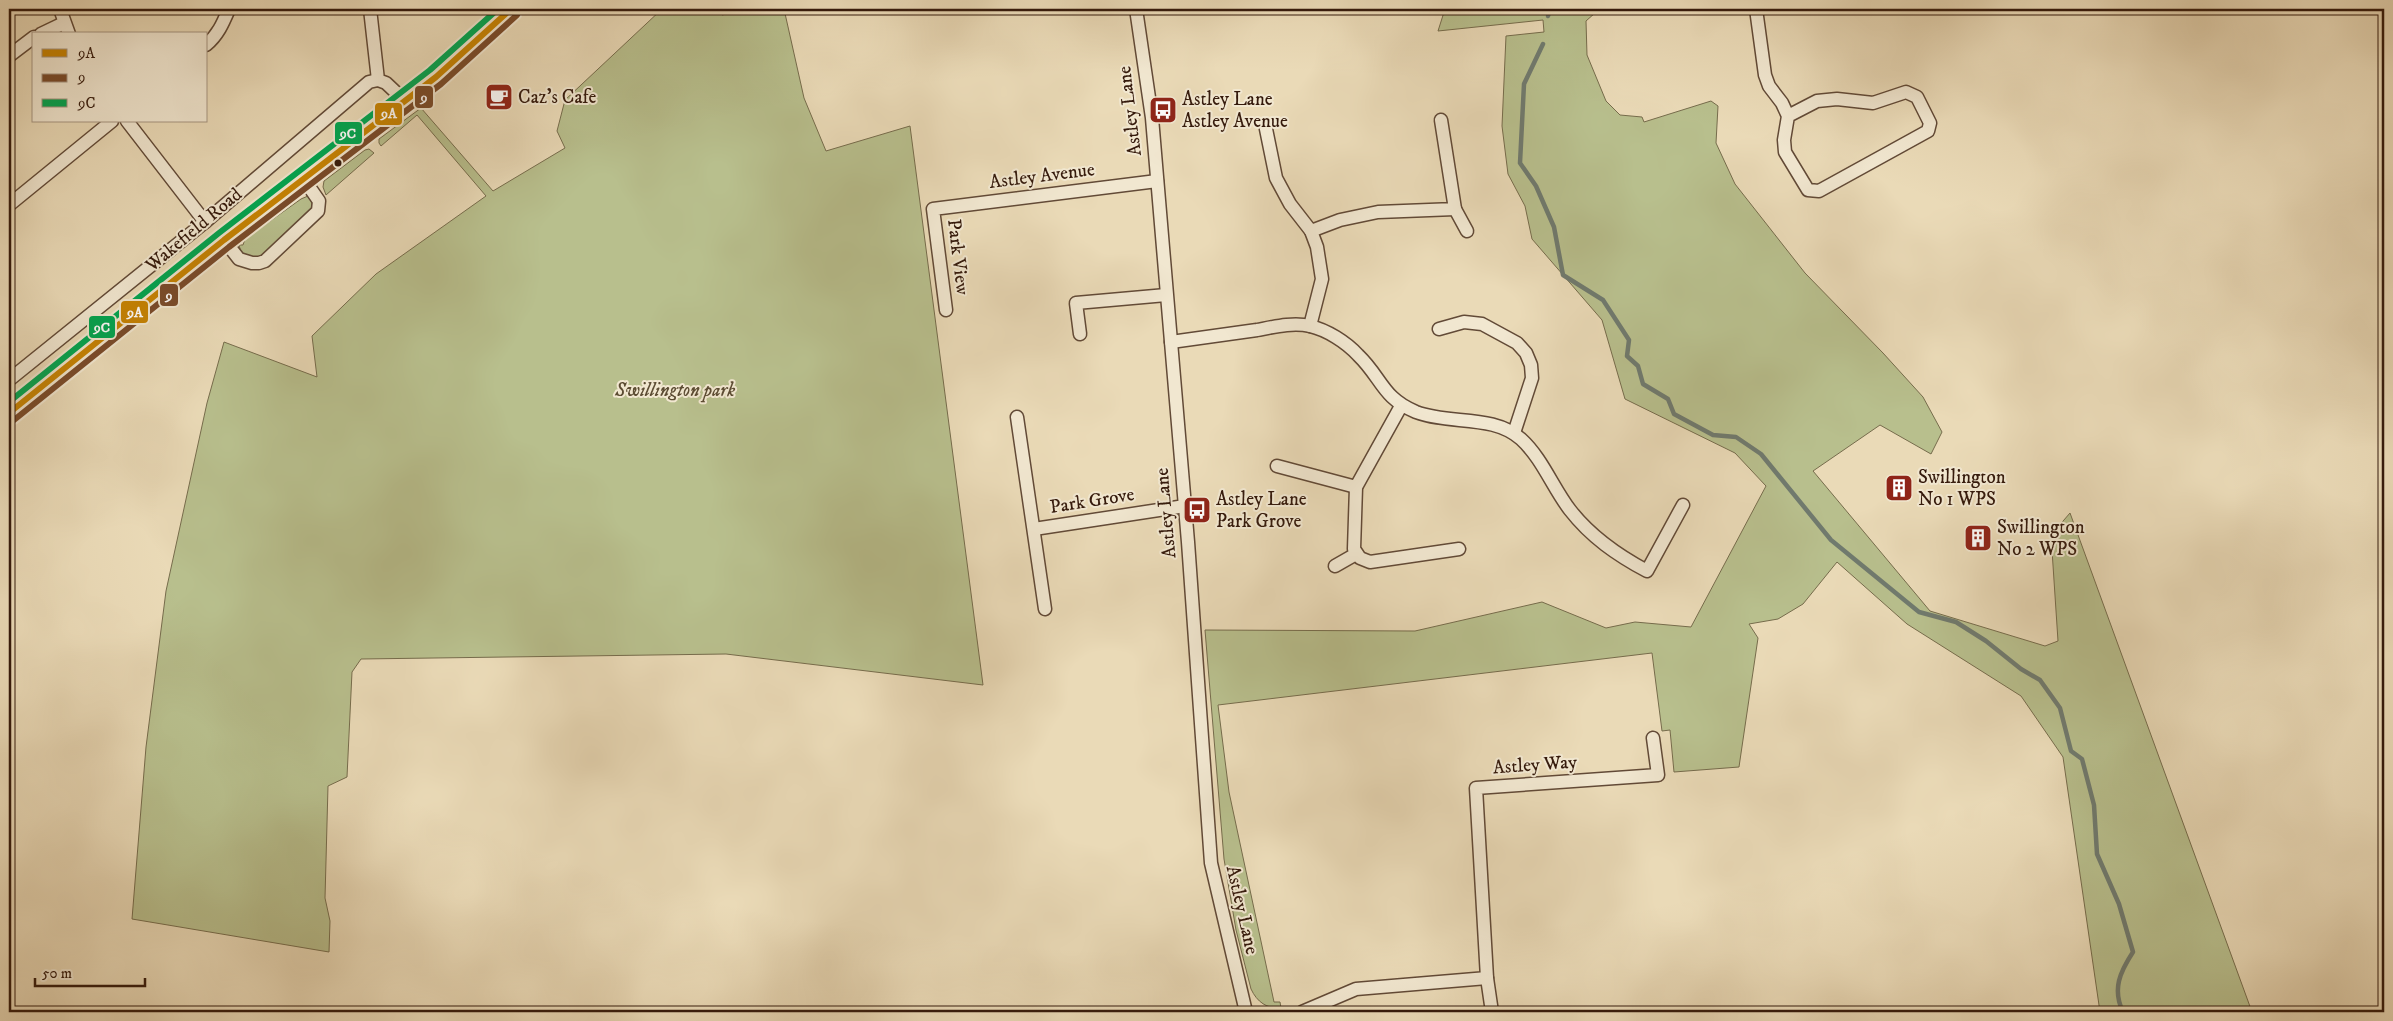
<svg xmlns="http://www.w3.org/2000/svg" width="2393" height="1021" font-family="'IM FELL DW Pica',serif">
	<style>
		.green { fill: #b8bf8d; stroke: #766c4c }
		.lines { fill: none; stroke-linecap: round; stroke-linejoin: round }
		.stream { stroke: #707a6e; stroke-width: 4.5 }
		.street-casing { stroke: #624a37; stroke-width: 15 }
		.primary-casing { stroke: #351a0c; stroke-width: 22 }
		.street { stroke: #f1e7d0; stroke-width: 12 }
		.primary { stroke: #eadab7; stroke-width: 20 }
		.bus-1-casing { stroke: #f1e7d0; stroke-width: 10 }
		.bus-2-casing { stroke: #f1e7d0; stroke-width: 10 }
		.bus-3-casing { stroke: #f1e7d0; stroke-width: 10 }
		.bus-1 { stroke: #c68303; stroke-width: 6 }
		.bus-2 { stroke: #7a4b2a; stroke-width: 6 }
		.bus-3 { stroke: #00a651; stroke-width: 6 }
		.bus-dot { fill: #351a0c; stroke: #f1e7d0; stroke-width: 2 }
		.labels { text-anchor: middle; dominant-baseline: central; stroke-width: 4; stroke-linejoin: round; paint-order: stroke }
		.poi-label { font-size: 19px; fill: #351a0c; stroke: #f1e7d0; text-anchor: start }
		.street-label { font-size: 19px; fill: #351a0c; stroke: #f1e7d0 }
		.park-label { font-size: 19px; font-style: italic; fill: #5c4c33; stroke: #f1e7d0 }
		.line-badge { stroke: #f1e7d0; stroke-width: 2 }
		.badge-label { font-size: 14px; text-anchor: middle; font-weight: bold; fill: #fff }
	</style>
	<rect width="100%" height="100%" fill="#eadab7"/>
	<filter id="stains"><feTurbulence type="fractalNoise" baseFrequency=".004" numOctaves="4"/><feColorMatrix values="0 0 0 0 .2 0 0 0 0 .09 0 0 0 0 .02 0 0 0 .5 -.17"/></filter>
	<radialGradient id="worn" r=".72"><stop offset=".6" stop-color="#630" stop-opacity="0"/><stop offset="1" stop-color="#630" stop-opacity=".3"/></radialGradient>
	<g class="green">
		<polygon points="662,9 717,9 722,15 750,9 784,9 804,98 826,151 910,126 983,685 726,654 361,659 352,672 347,777 328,786 325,898 330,921 329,952 132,919 146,747 166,591 207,403 224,342 317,377 312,336 376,274 486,196 417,115 381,146 379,143 379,139 421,108 493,191 565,148 557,131 565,100"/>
		<path d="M1445,9H1594L1595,13L1586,21L1587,55L1606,101L1620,115L1642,117L1644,122L1711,101L1718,106L1716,143L1735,184L1805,273L1883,353L1923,397L1942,432L1931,454L1880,425L1813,471L1930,611L2045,646L2058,641L2051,535L2070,513L2252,1012H2100L2063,757L2021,696L1907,624L1837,562L1803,604L1778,619L1749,624L1758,638L1739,767L1674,772L1670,730L1662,731L1652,653L1218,705L1229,792L1274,1002H1280L1281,1008C1267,1009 1257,1002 1251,989L1236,930L1224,859L1205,630L1415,631L1542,602L1606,628L1635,622L1691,627L1766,486L1735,453L1625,399L1602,320L1532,239L1525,206L1508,174L1502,126L1506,36L1544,32L1543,20L1438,31Z"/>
		<polygon points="369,149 374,153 326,195 323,187 324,181 365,150"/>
		<polygon points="308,196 312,201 312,210 262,255 258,257 247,258 241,252 239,245 243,245 245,239 301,199"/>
	</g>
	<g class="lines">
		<g class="stream">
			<polyline points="1548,16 1550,9"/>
			<path d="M1543,44L1524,84L1520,163L1536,186L1554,227L1563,275L1603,300L1629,340L1627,356L1638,366L1643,384L1668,399L1674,414L1713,435L1736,437L1761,454L1831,540L1919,612L1956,622L1986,641L2021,669L2040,680L2060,708L2071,751L2082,759L2094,805L2097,854L2119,904L2133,952C2120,972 2112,989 2123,1012"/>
		</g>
		<defs>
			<g id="street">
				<polyline points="60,9 69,34"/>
				<polyline points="370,9 378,80 386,83 404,100"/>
				<polyline points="1136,9 1152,118 1188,542 1211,863 1246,1012"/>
				<polyline points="1756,9 1765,75 1769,86 1782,103 1788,116 1784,140 1785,152 1808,190 1819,191 1928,131 1930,123 1917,97 1906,92 1873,103 1837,99 1817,101 1788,116"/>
				<polyline points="41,34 64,23"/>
				<path d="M206,45C218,35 223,23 229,9"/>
				<polyline points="9,56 34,37"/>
				<polyline points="127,121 205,222"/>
				<polyline points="1266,129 1276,178 1290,204 1311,231 1317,247 1322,279 1310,326"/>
				<polyline points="9,205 112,121"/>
				<polyline points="1455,209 1467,231"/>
				<polyline points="1311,231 1340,220 1378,212 1455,209 1441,120"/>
				<polyline points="224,240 239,259 252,263 259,263 265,261 318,211 319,201 303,178"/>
				<polyline points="946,310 933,209 1157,181"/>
				<polyline points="1439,329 1464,322 1482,324 1517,343 1526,353 1531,365 1532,378 1514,433"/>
				<polyline points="1080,334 1076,303 1166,295"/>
				<path d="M1171,342C1199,338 1228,334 1257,330C1273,327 1293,322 1310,326C1327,330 1346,342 1358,355C1382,378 1382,398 1416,412C1450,425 1493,414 1521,439C1542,458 1553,488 1570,510C1591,537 1617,555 1647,571L1683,505"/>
				<polyline points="9,380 205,222 369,82 378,80"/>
				<polyline points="1401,406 1356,487 1354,549 1360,558 1370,562 1459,549"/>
				<polyline points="1017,417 1045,609"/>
				<polyline points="1277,466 1356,487"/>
				<polyline points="1034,529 1185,506"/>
				<polyline points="1335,566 1356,554"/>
				<polyline points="1487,978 1492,1012"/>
				<polyline points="1302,1012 1356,989 1487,978 1476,788 1658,775 1653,738"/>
			</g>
			<polyline id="primary" points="9,413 224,240 436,77 511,9"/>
		</defs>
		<use href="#street" class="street-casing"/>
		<use href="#primary" class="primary-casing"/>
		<use href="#street" class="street"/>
		<use href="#primary" class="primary"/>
		<defs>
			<polyline id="bus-1" points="9,413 224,240 436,77 511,9"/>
			<polyline id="bus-2" points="14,420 229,247 441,84 517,15"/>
			<polyline id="bus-3" points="9,402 219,233 430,70 498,9"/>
		</defs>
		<use href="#bus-1" class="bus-1-casing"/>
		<use href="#bus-2" class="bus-2-casing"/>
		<use href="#bus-3" class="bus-3-casing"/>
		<use href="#bus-1" class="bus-1"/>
		<use href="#bus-2" class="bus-2"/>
		<use href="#bus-3" class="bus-3"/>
	</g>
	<defs>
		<symbol id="cafe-square" viewBox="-11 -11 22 22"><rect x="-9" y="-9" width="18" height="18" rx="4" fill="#8f2418" stroke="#f1e7d0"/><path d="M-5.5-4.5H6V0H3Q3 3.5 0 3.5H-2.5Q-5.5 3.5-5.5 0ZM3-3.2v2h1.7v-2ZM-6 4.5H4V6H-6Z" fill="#fff"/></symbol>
		<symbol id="bus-square" viewBox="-11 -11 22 22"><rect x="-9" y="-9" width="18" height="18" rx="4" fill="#8f2418" stroke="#f1e7d0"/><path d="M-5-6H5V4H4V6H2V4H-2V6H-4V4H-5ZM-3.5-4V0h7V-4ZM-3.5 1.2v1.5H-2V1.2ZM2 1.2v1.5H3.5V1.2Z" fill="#fff"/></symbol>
		<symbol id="building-square" viewBox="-11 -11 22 22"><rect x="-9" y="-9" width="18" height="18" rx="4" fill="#8f2418" stroke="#f1e7d0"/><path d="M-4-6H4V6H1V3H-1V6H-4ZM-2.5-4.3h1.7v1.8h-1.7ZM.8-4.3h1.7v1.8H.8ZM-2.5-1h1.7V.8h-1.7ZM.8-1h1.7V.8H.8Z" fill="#fff"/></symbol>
	</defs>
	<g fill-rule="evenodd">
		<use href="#cafe-square" x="483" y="81" width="32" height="32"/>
		<use href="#bus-square" x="1147" y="94" width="32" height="32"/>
		<use href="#building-square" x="1883" y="472" width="32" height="32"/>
		<use href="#bus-square" x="1181" y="494" width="32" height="32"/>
		<use href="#building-square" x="1962" y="522" width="32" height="32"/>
	</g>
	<circle class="bus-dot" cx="338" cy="163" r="4.5"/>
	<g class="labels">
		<g class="poi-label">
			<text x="518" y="97">Caz's Cafe</text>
			<text x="1182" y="99">Astley Lane<tspan x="1182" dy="22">Astley Avenue</tspan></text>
			<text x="1918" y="477">Swillington<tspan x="1918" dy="22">No 1 WPS</tspan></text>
			<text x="1216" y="499">Astley Lane<tspan x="1216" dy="22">Park Grove</tspan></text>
			<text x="1997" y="527">Swillington<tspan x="1997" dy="22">No 2 WPS</tspan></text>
		</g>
		<g class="street-label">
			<text transform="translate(1130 111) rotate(-97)">Astley Lane</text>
			<text transform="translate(1042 176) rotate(-7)">Astley Avenue</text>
			<text transform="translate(194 230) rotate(-40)">Wakefield Road</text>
			<text transform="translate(958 257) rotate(83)">Park View</text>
			<text transform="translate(1092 501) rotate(-9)">Park Grove</text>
			<text transform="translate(1166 513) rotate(-95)">Astley Lane</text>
			<text transform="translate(1535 765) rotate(-4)">Astley Way</text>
			<text transform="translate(1242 910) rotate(77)">Astley Lane</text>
		</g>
		<g class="park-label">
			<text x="675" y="390">Swillington park</text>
		</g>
	</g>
	<g class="line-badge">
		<rect x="414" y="85" width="20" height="24" rx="5" fill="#7a4b2a"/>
		<rect x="374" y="102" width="29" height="24" rx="5" fill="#c68303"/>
		<rect x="334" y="121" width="29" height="24" rx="5" fill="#00a651"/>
		<rect x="159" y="283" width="20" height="24" rx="5" fill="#7a4b2a"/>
		<rect x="120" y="300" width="29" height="24" rx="5" fill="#c68303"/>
		<rect x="88" y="315" width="28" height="24" rx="5" fill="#00a651"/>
	</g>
	<g class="badge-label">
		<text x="424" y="102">9</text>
		<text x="389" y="118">9A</text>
		<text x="348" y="138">9C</text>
		<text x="169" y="300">9</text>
		<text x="135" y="317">9A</text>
		<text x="102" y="332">9C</text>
	</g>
	<rect width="2393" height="1021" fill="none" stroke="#eadab7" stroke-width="30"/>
	<rect x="10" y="10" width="2373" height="1001" fill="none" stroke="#351a0c" stroke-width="2.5"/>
	<rect x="15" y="15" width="2363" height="991" fill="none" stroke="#351a0c"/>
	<rect x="32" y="32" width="175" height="90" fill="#f1e7d0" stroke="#a69582"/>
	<rect x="42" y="49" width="25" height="8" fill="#c68303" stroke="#a69582"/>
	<text x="78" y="58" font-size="15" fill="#351a0c">9A</text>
	<rect x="42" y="74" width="25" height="8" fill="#7a4b2a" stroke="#a69582"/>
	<text x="78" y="82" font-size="15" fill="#351a0c">9</text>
	<rect x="42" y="99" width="25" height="8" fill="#00a651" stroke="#a69582"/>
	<text x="78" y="108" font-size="15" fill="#351a0c">9C</text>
	<path d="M35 978v8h110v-8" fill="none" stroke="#351a0c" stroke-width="2.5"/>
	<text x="42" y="978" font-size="15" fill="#351a0c" stroke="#f1e7d0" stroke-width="4" paint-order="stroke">50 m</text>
	<rect width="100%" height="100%" filter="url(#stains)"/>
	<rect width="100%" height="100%" fill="url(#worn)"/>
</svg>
